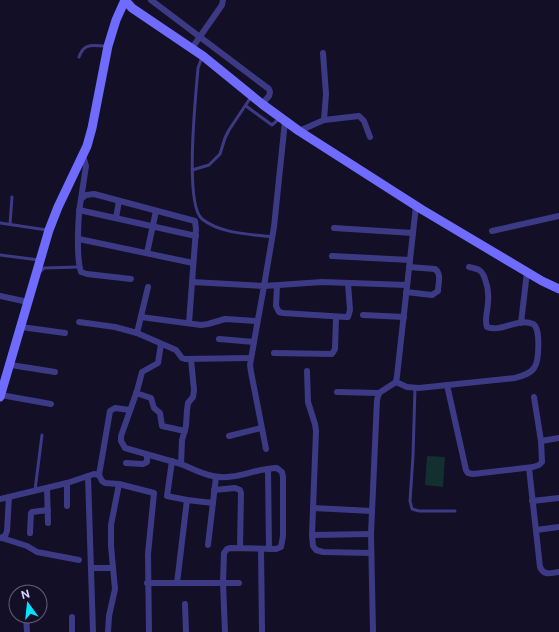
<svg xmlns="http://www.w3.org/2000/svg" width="559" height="632" font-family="'Public Sans',sans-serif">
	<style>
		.green { fill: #12302f }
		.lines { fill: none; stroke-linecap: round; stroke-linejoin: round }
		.lane { stroke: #3d3a85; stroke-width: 3 }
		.street { stroke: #3d3a85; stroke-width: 6 }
		.secondary { stroke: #6f6bff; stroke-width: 9 }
	</style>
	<rect width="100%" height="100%" fill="#130f26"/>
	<polygon class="green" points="427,456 445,457 443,487 425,485"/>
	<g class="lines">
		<g class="lane">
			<path d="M79,57C84,42 93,46 106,46"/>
			<path d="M202,57L198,68C196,94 184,204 202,219C221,234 250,234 273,237"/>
			<polyline points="246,106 272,125 280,118"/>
			<polyline points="192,170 209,165 220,154 225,138 229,130 251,97"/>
			<polyline points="0,223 47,230"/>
			<polyline points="10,224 12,197"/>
			<polyline points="0,255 39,260"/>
			<polyline points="41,271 44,268 79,267"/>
			<polyline points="415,388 413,456 410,501 412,509 419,511 455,511"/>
			<polyline points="35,490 42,435"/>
		</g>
		<g class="street">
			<polyline points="151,0 269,89 270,92 269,96 262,104"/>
			<polyline points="192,48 222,5 223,0"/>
			<polyline points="323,53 326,94 324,120"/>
			<polyline points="285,121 274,227 264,286 322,282 407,285"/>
			<polyline points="299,131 324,120 359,116 364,121 370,137"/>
			<polyline points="81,199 86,166 83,155"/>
			<polyline points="79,210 196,236"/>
			<polyline points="116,218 119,201"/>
			<polyline points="334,228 413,233"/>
			<polyline points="492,231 559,216"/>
			<polyline points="79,239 193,263"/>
			<polyline points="147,253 156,211"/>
			<polyline points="332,256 410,260"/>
			<path d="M131,279L87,274L81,272C76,258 78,214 81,199L86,195L94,194L195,221L196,229L189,323"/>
			<polyline points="192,282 264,286 254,342 219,339"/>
			<polyline points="277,286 276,306 279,312 283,313 346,317 348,317 350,310 348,283"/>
			<path d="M406,292L432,295L438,291C438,284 442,274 435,269L409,267"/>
			<polyline points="0,296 28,302"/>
			<polyline points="363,315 404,317"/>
			<polyline points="141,317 201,325 208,324 225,319 257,321"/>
			<polyline points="79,322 115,327 137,333 176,350 182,358 185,359 251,358"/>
			<polyline points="521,323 527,272"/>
			<polyline points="21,327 65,333"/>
			<polyline points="137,333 148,287"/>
			<polyline points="254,342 250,365 251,372 266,449"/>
			<polyline points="161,344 158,363 142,372 137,391 121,436 121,441 125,448 181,464 182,440 186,426 187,410 188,403 193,397 194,390 191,359"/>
			<polyline points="274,353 332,354 335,349 336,317"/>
			<polyline points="11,365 55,372"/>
			<polyline points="307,371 308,402 315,424 316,431 312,535 371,534"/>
			<path d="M396,382L407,387L419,388L515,378C522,376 530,374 534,368C539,362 541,328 533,324C518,317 501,333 487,327C484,319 488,310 488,302C489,294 488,287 485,279C482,270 479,269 469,267"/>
			<polyline points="447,385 466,470 468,473 473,474 533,467 539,465 542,462 541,441 534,397"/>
			<polyline points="337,392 379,393"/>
			<polyline points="136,393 151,398 154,408 160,413 162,426 185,431"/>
			<polyline points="1,395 51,404"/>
			<polyline points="229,436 261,428"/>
			<polyline points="541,441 559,438"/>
			<polyline points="172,461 167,496 187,500 213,503"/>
			<polyline points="126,463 143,464 147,462 147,455"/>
			<path d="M181,464C191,468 202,474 213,476C234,481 256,468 277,468L282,472L283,477V536L281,547L276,549L231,548L227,549L224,553L223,583L225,632"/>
			<path d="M529,468L540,567C544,576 550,573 559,572"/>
			<polyline points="268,469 269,549"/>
			<polyline points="99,475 110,411 115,408 130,410"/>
			<polyline points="88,476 93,632"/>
			<polyline points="67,483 67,506"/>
			<polyline points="47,488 48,523"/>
			<polyline points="214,490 235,488 240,490 241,493 240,548"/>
			<polyline points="0,499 67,483 94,474 99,475 102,481 105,483 119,484 154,493 148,554 149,632"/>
			<polyline points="187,500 177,583 239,583"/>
			<polyline points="532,501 559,498"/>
			<polyline points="313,508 372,511"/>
			<polyline points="536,530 559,527"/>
			<polyline points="30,533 31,513 32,512 48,510"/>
			<polyline points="312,535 313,546 316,550 323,552 371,553"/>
			<polyline points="0,538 5,536 7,531 9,497"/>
			<polyline points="2,538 27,546 37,552 79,560"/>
			<polyline points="208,545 216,477"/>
			<polyline points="261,549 262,632"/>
			<polyline points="91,568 113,568"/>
			<polyline points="147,583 177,583"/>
			<polyline points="185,604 186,632"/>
			<polyline points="26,616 27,632"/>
			<polyline points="72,632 72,617"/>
			<polyline points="108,632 109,616 115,589 111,546 111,525 119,484"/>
			<polyline points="373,632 371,534 377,400 379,393 396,382 397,376 416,206"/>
		</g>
		<g class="secondary">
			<polyline points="125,0 132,8 203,56 262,104 299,131 421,209 542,281 559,289"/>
			<polyline points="0,397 49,230 58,207 87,146 92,128 108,46 116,20 125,0"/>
		</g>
	</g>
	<g transform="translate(28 604) rotate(345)"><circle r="19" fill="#130f26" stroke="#625e7d"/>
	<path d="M0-3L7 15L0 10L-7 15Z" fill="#00e5ff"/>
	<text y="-6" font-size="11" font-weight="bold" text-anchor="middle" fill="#d9d4ff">N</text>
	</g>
</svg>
